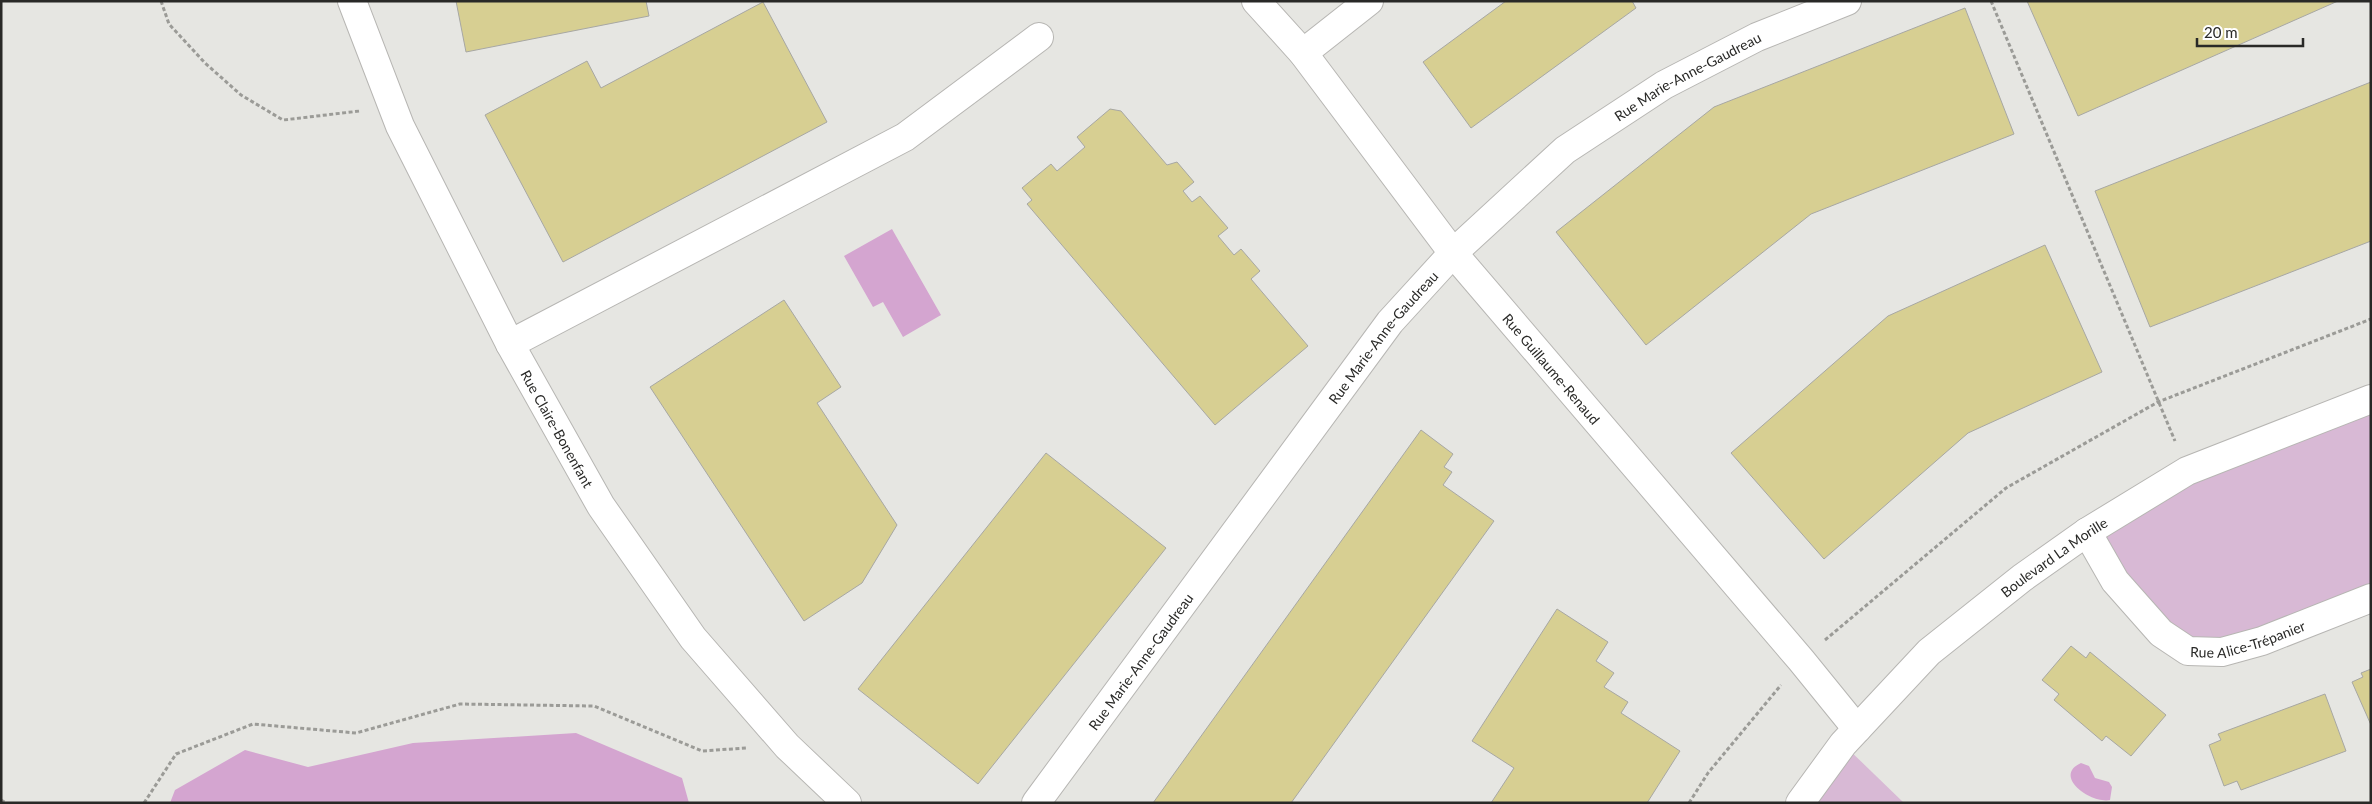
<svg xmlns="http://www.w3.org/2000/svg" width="2372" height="804" font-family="Lato,sans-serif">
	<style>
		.green { fill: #d8b9d5 }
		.water { fill: #d4a5d0 }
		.building { fill: #d7cf92; stroke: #a7a7a3 }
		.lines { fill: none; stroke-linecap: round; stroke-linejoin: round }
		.minor-casing { stroke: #b7b6b3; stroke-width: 30 }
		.path { stroke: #9b9b97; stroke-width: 3; stroke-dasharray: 4 2.5; stroke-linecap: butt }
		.minor { stroke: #fff; stroke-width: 28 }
		.labels { text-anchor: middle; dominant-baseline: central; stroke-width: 4; stroke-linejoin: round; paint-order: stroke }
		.street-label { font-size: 14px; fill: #292927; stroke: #fff }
	</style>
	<rect width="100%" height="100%" fill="#e6e6e2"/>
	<g class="green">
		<polygon points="2371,399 2371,598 2188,651 2087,532"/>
		<polygon points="1843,744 1904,803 1800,803"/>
	</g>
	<g class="water">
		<polygon points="892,229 941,315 903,337 883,302 873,307 844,256"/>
		<polygon points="576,733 682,778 689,803 170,803 175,790 245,750 308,767 413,743"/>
		<path d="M2081,763L2089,766L2095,778L2109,782L2112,787L2110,800C2091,804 2052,776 2081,763Z"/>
	</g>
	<g class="building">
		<polygon points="456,1 646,1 649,16 466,52"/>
		<polygon points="1506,1 1632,1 1636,8 1471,128 1423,62"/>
		<polygon points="2027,1 2338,1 2078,116"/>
		<polygon points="763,2 827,122 563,262 485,115 587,61 601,88"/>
		<polygon points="1965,8 2014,134 1811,214 1646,345 1556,232 1714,107"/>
		<polygon points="2371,82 2371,241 2150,327 2095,191"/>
		<polygon points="1110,109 1121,111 1167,165 1177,162 1194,182 1183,191 1192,202 1200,196 1228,228 1218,236 1234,255 1241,249 1260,271 1251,279 1308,346 1215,425 1027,204 1032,200 1022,188 1051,164 1057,171 1085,147 1077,137"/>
		<polygon points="2045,245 2102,372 1968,433 1824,559 1731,453 1888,316"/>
		<polygon points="784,300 841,387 817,403 897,525 862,583 804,621 650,387"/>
		<polygon points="1421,430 1453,454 1444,467 1452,472 1443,485 1494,521 1291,803 1153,803"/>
		<polygon points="1046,453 1166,548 978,784 858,689"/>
		<polygon points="1557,609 1608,642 1596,661 1614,673 1604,687 1628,702 1621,713 1680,751 1647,803 1491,803 1514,768 1472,741"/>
		<polygon points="2071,646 2086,658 2090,652 2166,715 2131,756 2106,736 2102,741 2054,700 2059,694 2042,680"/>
		<polygon points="2371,669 2371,725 2352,682 2363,677 2361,673"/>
		<polygon points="2325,694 2346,751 2241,790 2237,781 2224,786 2209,745 2221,740 2218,734"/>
	</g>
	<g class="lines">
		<defs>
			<g id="minor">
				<path id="s1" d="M352,1L400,126L510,344L601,506L693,638L787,746L847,803"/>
				<path id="s2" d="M1256,1L1303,53L1453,253L1801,660L1857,729"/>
				<polyline points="1303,53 1369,1"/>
				<polyline points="510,344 905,137 1039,37"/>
				<path id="s3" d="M2087,532L2115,581L2161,633L2188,651L2222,652L2262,641L2371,598"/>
				<path id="s4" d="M1036,803L1390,322L1453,253L1565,150L1664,85L1757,37L1847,1"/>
				<path id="s5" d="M1800,803L1843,744L1929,652L2022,578L2087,532L2187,471L2371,399"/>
			</g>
		</defs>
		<use href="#minor" class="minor-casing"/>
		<g class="path">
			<polyline points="161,1 169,24 205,63 241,95 283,120 360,111"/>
			<polyline points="1991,1 2175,441"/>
			<polyline points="1825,640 2006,488 2158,402 2371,319"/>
			<polyline points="1,800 6,803"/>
			<polyline points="144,803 176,754 253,724 356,733 460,704 594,706 702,751 746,748"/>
			<polyline points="1689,803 1708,773 1781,685"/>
		</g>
		<use href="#minor" class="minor"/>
	</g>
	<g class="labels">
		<g class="street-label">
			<text stroke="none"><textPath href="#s4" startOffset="986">Rue Marie-Anne-Gaudreau</textPath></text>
			<text stroke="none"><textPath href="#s4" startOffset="581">Rue Marie-Anne-Gaudreau</textPath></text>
			<text stroke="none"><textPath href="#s2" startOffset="472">Rue Guillaume-Renaud</textPath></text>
			<text stroke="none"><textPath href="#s1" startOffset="475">Rue Claire-Bonenfant</textPath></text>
			<text stroke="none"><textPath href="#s5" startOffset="356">Boulevard La Morille</textPath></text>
			<text stroke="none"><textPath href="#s3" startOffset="220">Rue Alice-Trépanier</textPath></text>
			<text stroke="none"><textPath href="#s4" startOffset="176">Rue Marie-Anne-Gaudreau</textPath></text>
		</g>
	</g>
	<rect width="2372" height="804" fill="none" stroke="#292927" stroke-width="5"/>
	<path d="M2197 38v8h106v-8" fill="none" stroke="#292927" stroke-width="2.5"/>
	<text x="2204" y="38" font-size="15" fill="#292927" stroke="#ffffff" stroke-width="4" paint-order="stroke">20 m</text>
</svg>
